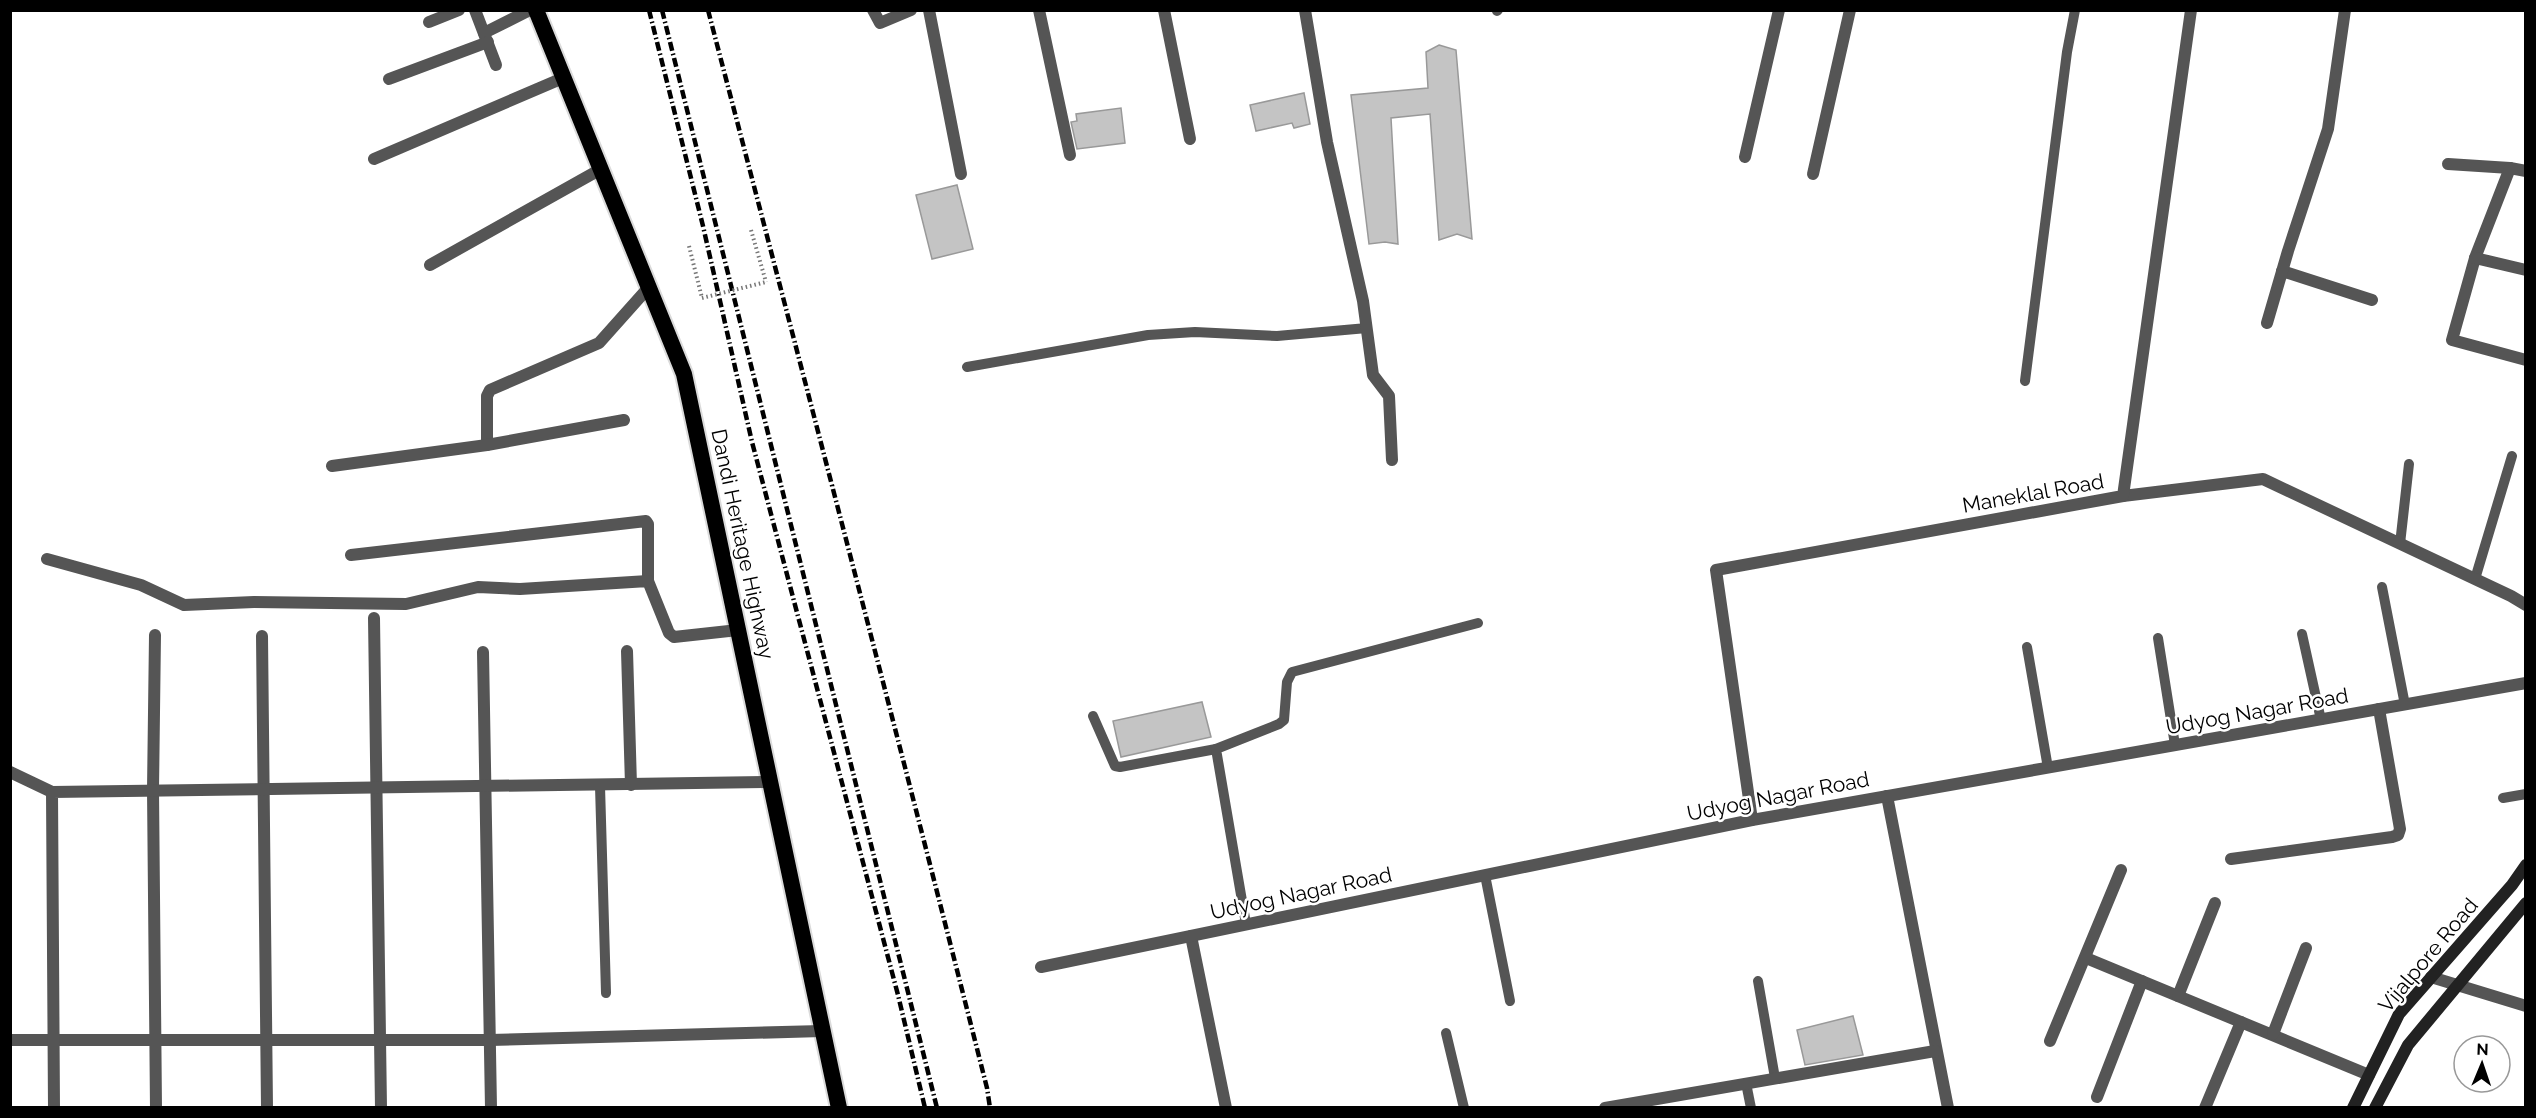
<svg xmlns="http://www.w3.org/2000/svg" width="2536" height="1118" font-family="Raleway,sans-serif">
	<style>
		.building { fill: #c4c4c4; stroke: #999; stroke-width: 1.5 }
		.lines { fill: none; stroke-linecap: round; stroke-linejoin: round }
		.trunk-casing { stroke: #dbdbdb; stroke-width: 20 }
		.path { stroke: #777; stroke-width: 4; stroke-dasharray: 1.5 3; stroke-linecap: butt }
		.service { stroke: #555; stroke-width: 10 }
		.minor { stroke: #555; stroke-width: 12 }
		.secondary { stroke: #222; stroke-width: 12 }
		.trunk { stroke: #000; stroke-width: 16 }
		.rail { stroke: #000; stroke-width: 4.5; stroke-dasharray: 9 3 1.5 3; stroke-linecap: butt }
		.path-bridge { stroke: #777; stroke-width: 4; stroke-dasharray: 1.5 3; stroke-linecap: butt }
		.labels { text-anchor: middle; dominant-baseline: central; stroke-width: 5; stroke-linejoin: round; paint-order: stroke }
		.street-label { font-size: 21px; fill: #000; stroke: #fff }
	</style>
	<rect width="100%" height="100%" fill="#fff"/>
	<g class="building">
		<polygon points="1439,45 1456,50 1472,239 1457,234 1439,240 1430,114 1391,118 1398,244 1385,242 1369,244 1351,95 1428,88 1426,52"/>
		<polygon points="1304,93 1310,124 1294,128 1292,123 1256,131 1250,105"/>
		<polygon points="1121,108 1125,143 1077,149 1071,122 1077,121 1076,114"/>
		<polygon points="957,185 973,249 932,259 916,195"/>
		<polygon points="1202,702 1211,737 1121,757 1113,721"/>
		<polygon points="1853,1016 1863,1055 1805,1065 1797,1030"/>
	</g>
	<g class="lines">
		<defs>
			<polyline id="trunk" points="536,10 684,374 839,1108"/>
		</defs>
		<use href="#trunk" class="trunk-casing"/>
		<g class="path">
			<polyline points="751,230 766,282"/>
			<polyline points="689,246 702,298"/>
		</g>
		<g class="service">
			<polyline points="1497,11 1498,10"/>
			<polyline points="967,367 1148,335 1195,332 1277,336 1367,328"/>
			<polyline points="2025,381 2067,52 2075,10"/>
			<polyline points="2400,544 2409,464"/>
			<polyline points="2475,579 2512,456"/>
			<polyline points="2382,587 2405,705"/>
			<polyline points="2302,634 2321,720"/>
			<polyline points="2158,638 2175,745"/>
			<polyline points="2027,647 2048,768"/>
			<polyline points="1093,716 1115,766 1120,767 1216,749"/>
			<polyline points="600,786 606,993"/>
			<polyline points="2503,798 2526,794"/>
			<polyline points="1485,875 1510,1001"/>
			<polyline points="1246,924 1216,749 1279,724 1284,720 1287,682 1292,672 1478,623"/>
			<polyline points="1758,981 1775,1078"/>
			<polyline points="1446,1033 1464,1108"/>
			<polyline points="1746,1083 1751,1108"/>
		</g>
		<g class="minor">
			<polyline points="475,10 496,65"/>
			<polyline points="873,10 880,23 911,10"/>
			<polyline points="929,10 961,174"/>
			<polyline points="1039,10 1070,155"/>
			<polyline points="1164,10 1190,139"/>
			<polyline points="1305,10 1327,142 1363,301 1373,375 1389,396 1392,460"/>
			<polyline points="429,22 459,10"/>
			<polyline points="484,33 530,10"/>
			<polyline points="389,79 488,42"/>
			<polyline points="1745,157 1779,10"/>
			<polyline points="374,159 563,78"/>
			<polyline points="2448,164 2510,168"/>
			<polyline points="2526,171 2510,168 2475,258 2452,340 2526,360"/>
			<polyline points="1813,174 1850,10"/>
			<polyline points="2475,258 2526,270"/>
			<polyline points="430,265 601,169"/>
			<polyline points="2282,271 2372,300"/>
			<polyline points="2267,323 2288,251 2328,129 2345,10"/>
			<polyline points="487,445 487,396 490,390 599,343 649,287"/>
			<polyline points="332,466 487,445 624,420"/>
			<polyline points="2123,496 2263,479 2511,596 2526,605"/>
			<polyline points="351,555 646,521 648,524 648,581"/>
			<polyline points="47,559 141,585 184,605 254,602 406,604 478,587 520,589 648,581 669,633 674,637 738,630"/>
			<polyline points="374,618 381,1108"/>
			<polyline points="155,635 153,790 156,1108"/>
			<polyline points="262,636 267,1108"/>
			<polyline points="627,651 631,785"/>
			<polyline points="483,652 491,1108"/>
			<polyline points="10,772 52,792"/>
			<polyline points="1887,796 1948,1108"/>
			<polyline points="1752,820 1716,570 2123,496 2191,10"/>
			<polyline points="2231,859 2392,837 2398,835 2400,829 2379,709"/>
			<polyline points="1191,936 1226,1108"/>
			<polyline points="2086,958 2369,1075"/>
			<polyline points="1041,967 1752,820 2526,683"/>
			<polyline points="2431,977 2526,1006"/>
			<polyline points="2178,996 2215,903"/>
			<polyline points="2273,1034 2306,948"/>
			<polyline points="10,1040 490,1040 822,1031"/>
			<polyline points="2050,1041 2121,870"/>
			<polyline points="2097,1097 2142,981"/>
			<polyline points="54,1108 52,792 770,782"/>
			<polyline points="1605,1108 1935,1051"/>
			<polyline points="2205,1108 2241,1022"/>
		</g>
		<g class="secondary">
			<polyline points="2353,1108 2399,1014 2512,885 2526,865"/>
			<polyline points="2375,1108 2408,1045 2526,903"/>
		</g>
		<use href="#trunk" class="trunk"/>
		<g class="rail">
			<polyline points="649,10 703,226 752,442 898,995 925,1108"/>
			<polyline points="662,10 937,1108"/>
			<path d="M708,10C802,370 896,729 987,1088L990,1108"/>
		</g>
		<polyline class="path-bridge" points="702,298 766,282"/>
	</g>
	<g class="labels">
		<g class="street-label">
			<text transform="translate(2033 493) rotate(-10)">Maneklal Road</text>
			<text transform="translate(743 544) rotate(78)">Dandi Heritage Highway</text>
			<text transform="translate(2257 711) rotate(-10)">Udyog Nagar Road</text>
			<text transform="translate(1778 796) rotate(-11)">Udyog Nagar Road</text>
			<text transform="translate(1301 893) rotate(-12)">Udyog Nagar Road</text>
			<text transform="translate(2428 955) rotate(-50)">Vijalpore Road</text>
		</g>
	</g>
	<rect width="2536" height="1118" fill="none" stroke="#000000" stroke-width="24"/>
	<g transform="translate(2482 1064) rotate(2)"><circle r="28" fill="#ffffff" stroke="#999999" stroke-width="1.5"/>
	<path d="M0-4.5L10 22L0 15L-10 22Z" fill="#000000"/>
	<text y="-9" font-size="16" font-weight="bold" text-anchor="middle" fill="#000000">N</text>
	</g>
</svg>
